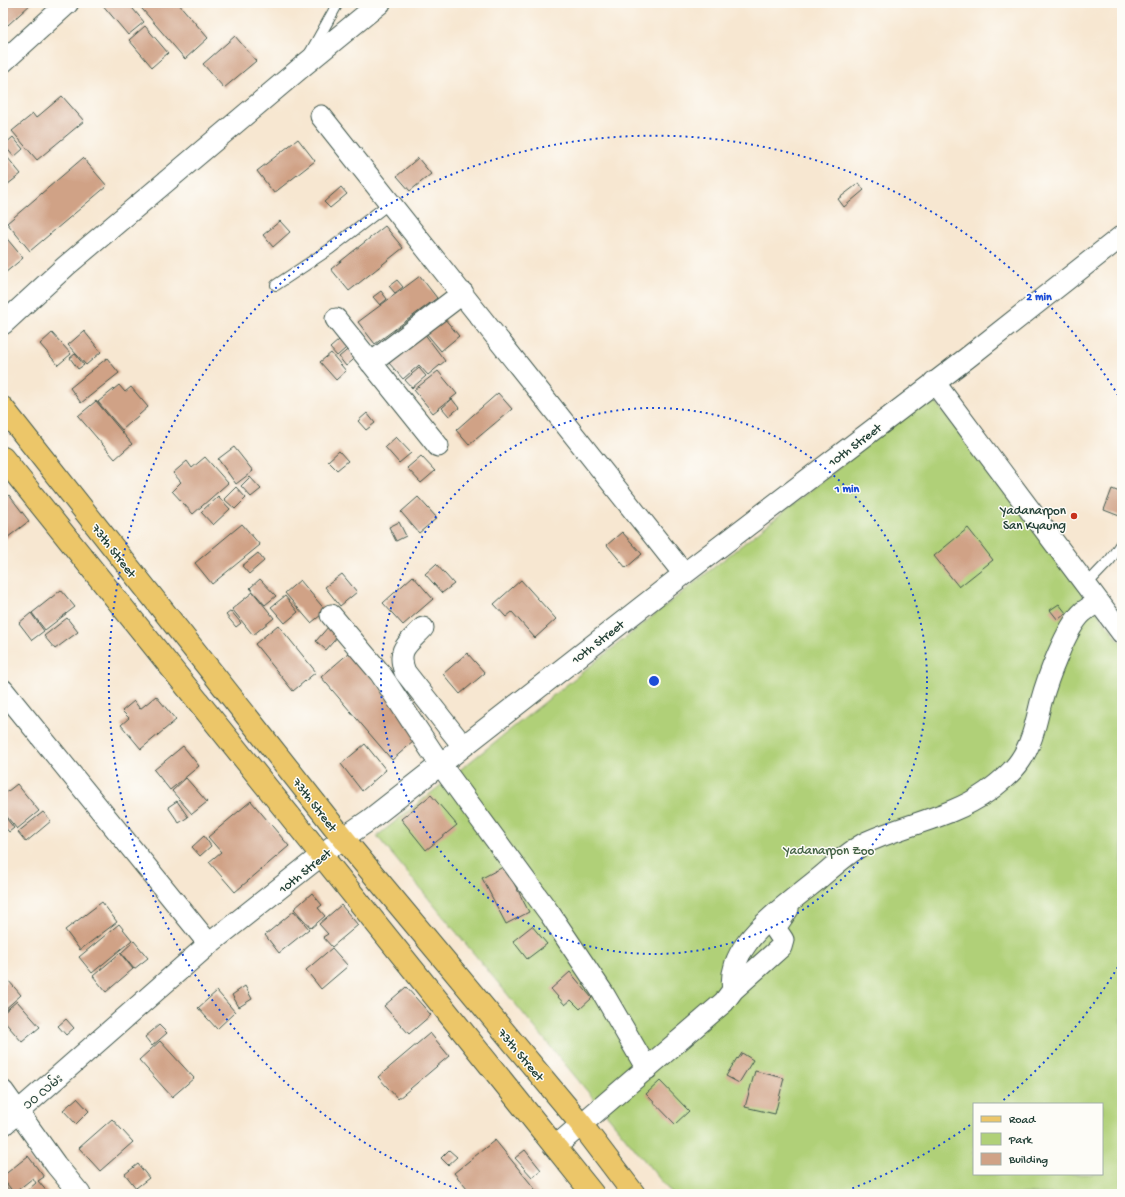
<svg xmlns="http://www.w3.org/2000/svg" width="1125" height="1197" viewBox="0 0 1125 1197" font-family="'Gochi Hand','Noto Sans Myanmar',sans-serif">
<rect width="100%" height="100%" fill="#fdfcf7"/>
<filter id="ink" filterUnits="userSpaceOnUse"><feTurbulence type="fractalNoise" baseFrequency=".025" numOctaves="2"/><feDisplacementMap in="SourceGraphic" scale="8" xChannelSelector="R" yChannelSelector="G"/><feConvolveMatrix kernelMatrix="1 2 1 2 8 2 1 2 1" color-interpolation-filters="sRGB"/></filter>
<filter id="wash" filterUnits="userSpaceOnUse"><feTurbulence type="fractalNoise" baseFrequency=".012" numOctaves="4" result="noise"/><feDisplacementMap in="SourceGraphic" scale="16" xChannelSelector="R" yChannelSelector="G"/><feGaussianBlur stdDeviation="0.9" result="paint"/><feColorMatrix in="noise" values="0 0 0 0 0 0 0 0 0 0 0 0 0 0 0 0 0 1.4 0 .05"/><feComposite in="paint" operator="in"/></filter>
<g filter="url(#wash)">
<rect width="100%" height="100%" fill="#f7e7d1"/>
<!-- green -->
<path fill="#b0d078" stroke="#688656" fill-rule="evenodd" d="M930 395 1122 644V1194H672L377 836ZM974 1104H1102V1174H974Z"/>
<g id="blocks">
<!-- building -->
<path fill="#d0a286" d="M3 3H32L8 25 3 20Z
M101 3H128L144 22 128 35Z
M137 3H178L208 38 185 59Z
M145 26 168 53 152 67 129 40Z
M235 36 256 61 224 88 203 64Z
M62 96 84 121 37 160 12 131 33 114 36 118Z
M13 137 23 149 14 157 4 145Z
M298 139 315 161 274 193 257 171Z
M3 152 21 174 3 188Z
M83 158 107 186 30 251 7 223Z
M418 158 431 174 410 191 397 176Z
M859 183 864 190 844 207 838 199Z
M341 187 347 194 330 208 324 202Z
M280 221 290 232 273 247 263 235Z
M385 226 403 248 349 291 331 269Z
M3 234 23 258 5 273 3 270Z
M420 276 437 298 375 344 358 322Z
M397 280 403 287 395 293 389 286Z
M381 291 387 299 380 305 373 297Z
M444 318 459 336 441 351 426 333Z
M84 331 101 352 86 365 68 345Z
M52 333 71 354 58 365 40 344Z
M347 333 354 341 337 356 330 348Z
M424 333 445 361 428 375 419 365 403 379 389 363Z
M352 346 359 355 346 366 339 357Z
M331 353 346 371 336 380 320 362Z
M75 354 84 365 78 369 70 358Z
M107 358 119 373 81 403 70 388Z
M419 368 426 376 412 388 405 380Z
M438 371 457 394 433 413 414 390Z
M119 385 125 392 131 387 148 407 122 430 98 402Z
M498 393 512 409 469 445 456 430Z
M452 399 459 408 449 416 442 408Z
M96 401 132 444 115 459 78 416Z
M367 413 375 423 366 430 358 421Z
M396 437 411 453 399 463 385 447Z
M234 447 253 471 236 484 218 459Z
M339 451 348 461 337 470 328 461Z
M421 456 435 471 421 483 407 468Z
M205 457 228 483 193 514 172 491 181 482 173 473 187 461 192 468Z
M250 477 261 489 251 497 241 486Z
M236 487 246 498 235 509 224 499Z
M1112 489 1122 493V517L1104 510Z
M9 495 29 521 3 541V500Z
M218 496 230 509 213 525 201 512Z
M418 497 437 518 419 533 401 512Z
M399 522 406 536 396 541 389 527Z
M242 524 260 545 212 584 195 563Z
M968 528 993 560 959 587 934 556Z
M622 532 642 554 626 568 607 545Z
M258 553 264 561 249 574 242 566Z
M436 564 454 584 442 593 425 574Z
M342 574 357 592 340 606 325 587Z
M413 576 433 599 403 625 383 603Z
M260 579 276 596 265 605 250 588Z
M300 580 326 611 311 623 285 593Z
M521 580 556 619 535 638 512 612 506 617 494 604Z
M61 590 75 607 45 630 32 613Z
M253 592 274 618 253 635 232 609Z
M285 596 298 612 285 623 271 607Z
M1059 604 1066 613 1058 620 1050 610Z
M231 611 241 623 236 627 226 615Z
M31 613 44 631 32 640 19 623Z
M67 618 78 632 55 649 44 636Z
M278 625 316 672 293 691 255 644Z
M329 626 339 635 326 650 316 641Z
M350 652 421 735 392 760 321 677Z
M467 653 485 673 460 694 443 674Z
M156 696 176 720 141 749 121 725 129 718 122 711 134 701 140 709Z
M365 744 386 770 362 791 341 764Z
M183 746 199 766 170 790 154 770Z
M186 778 207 802 192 814 172 791Z
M17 784 39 811 17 829 3 812V795Z
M431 795 457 825 426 850 401 819Z
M177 801 188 817 179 823 168 807Z
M251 801 289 846 235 892 209 862 221 852 208 837Z
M43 812 51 821 26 842 18 832Z
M3 814 14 828 9 832 3 825Z
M204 836 211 846 200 856 192 847Z
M505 866 529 912 506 924 482 878Z
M312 893 322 905 318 908 325 916 311 928 294 909Z
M102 902 117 922 80 950 65 930Z
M341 905 358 925 332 947 323 937 328 934 319 924Z
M294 911 309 929 279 953 265 935Z
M119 924 132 940 92 973 79 957Z
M532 926 547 944 527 959 513 941Z
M134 941 148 958 134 969 121 953Z
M332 948 348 966 321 989 306 970Z
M120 953 133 969 106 992 93 976Z
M570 972 592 998 580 1009 571 1000 565 1005 551 989Z
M8 980 21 995 3 1011V984Z
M245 986 252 999 239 1007 232 995Z
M406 987 431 1015 409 1034 384 1006Z
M217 991 235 1012 217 1029 198 1008Z
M17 1001 40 1027 22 1042 3 1020V1013Z
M66 1019 74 1028 66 1035 58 1026Z
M159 1025 167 1033 152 1046 145 1037Z
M430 1033 449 1056 398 1099 378 1077Z
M160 1041 194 1078 172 1097 139 1060Z
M742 1053 753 1060 739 1083 726 1076 737 1058 738 1059Z
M755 1071 784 1078 775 1114 745 1107Z
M660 1081 689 1111 675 1124 646 1094Z
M77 1098 89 1111 76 1124 63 1110Z
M112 1119 133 1142 100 1171 79 1148Z
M495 1140 539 1194H471L454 1173Z
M449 1150 457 1157 448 1165 441 1158Z
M525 1150 541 1170 532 1177 515 1158Z
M28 1156 44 1177 38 1181 49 1194H23L36 1183 33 1178 14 1193 3 1179V1176Z
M138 1164 149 1178 136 1188 125 1174Z
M3 1183 11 1192 9 1194H3Z"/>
</g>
</g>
<g filter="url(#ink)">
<use href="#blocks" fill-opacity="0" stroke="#3f564c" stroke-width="1"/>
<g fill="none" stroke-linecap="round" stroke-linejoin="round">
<!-- service casing -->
<g stroke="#3f564c" stroke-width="12">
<path id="service" d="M310 53 338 3
M276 285 330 249 391 202
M1086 585 1110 560 1122 542"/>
</g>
<!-- minor casing -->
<g stroke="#3f564c" stroke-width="23">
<path id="minor" d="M3 62 68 3
M321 116 684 574
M336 319 438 446
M3 324 66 266 303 66 380 3
M371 363 463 293
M934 382 1122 633
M331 615 380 673 440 764 550 914 603 993 647 1069
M423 628C408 644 396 649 405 672L463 746
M3 690 209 944
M733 990 781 947 783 940 775 928 788 909
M3 1091 56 1165 80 1194
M3 1125 209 944 343 838 368 821 684 574 967 358 1122 236
M555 1147 724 1002 733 990C730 973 737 956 747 943 763 921 795 898 817 880 833 867 848 852 867 842 906 824 952 817 987 792 998 784 1012 773 1020 761 1032 744 1036 722 1041 702 1047 680 1066 627 1083 612 1088 608 1093 605 1098 602"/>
</g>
<!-- primary casing -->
<g stroke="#3f564c" stroke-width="24">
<path id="primary" d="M3 408 343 838 581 1124 634 1194
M3 458 593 1194"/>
</g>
<!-- service -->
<use href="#service" stroke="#fff" stroke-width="10"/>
<!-- minor -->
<use href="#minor" stroke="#fff" stroke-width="21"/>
<!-- primary -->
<use href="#primary" stroke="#ecc669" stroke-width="22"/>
</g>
</g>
<!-- distance rings -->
<g fill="none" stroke="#1d4ed8" stroke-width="2" stroke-dasharray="2 4">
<circle cx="654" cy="681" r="273"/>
<path d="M1121 962A545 545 0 0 1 1001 1102M970 1125A545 545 0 0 1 840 1193M468 1193A545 545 0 1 1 1121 400"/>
</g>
<!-- markers -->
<circle fill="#c8321e" stroke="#fdfcf7" stroke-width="1.5" cx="1074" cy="516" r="4"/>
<g text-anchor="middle" stroke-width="3" stroke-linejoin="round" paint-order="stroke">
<!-- street labels -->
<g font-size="13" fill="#1f3d34" stroke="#fdfcf7">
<text transform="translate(854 444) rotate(-37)" y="5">10th Street</text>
<text transform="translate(115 550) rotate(52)" y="5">73th Street</text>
<text transform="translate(597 641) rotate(-38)" y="5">10th Street</text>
<text transform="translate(316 804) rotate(52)" y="5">73th Street</text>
<text transform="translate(304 870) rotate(-39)" y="5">10th Street</text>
<text transform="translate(522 1054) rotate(50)" y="5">73th Street</text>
<text transform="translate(42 1091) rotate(-40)" y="5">၁၀ လမ်း</text>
</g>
<!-- poi labels -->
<g font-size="13" fill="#1f3d34" stroke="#fdfcf7" text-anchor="end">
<text x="1066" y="514">Yadanarpon<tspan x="1066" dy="15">San Kyaung</tspan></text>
</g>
<!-- park labels -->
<g font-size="13" fill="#436245" stroke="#fdfcf7">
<text x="829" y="854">Yadanarpon Zoo</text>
</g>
</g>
<circle cx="654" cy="681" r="6" fill="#1d4ed8" stroke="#fdfcf7" stroke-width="2"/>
<g font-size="12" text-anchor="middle" font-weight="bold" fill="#1d4ed8" stroke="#fdfcf7" stroke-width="3" stroke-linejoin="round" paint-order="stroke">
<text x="1039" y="300">2 min</text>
<text x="847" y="492">1 min</text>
</g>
<!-- margin -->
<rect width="1125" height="1197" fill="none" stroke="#fdfcf7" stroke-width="16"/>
<!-- legend -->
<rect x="973" y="1103" width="130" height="72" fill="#fdfcf7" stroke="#a4b0a9"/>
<rect x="981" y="1116" width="20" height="6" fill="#ecc669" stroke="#a4b0a9"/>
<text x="1009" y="1123" font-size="12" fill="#1f3d34">Road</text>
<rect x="981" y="1133" width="20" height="12" fill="#b0d078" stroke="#a4b0a9"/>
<text x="1009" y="1143" font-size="12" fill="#1f3d34">Park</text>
<rect x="981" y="1153" width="20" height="12" fill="#d0a286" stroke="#a4b0a9"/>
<text x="1009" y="1163" font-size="12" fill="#1f3d34">Building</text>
</svg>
